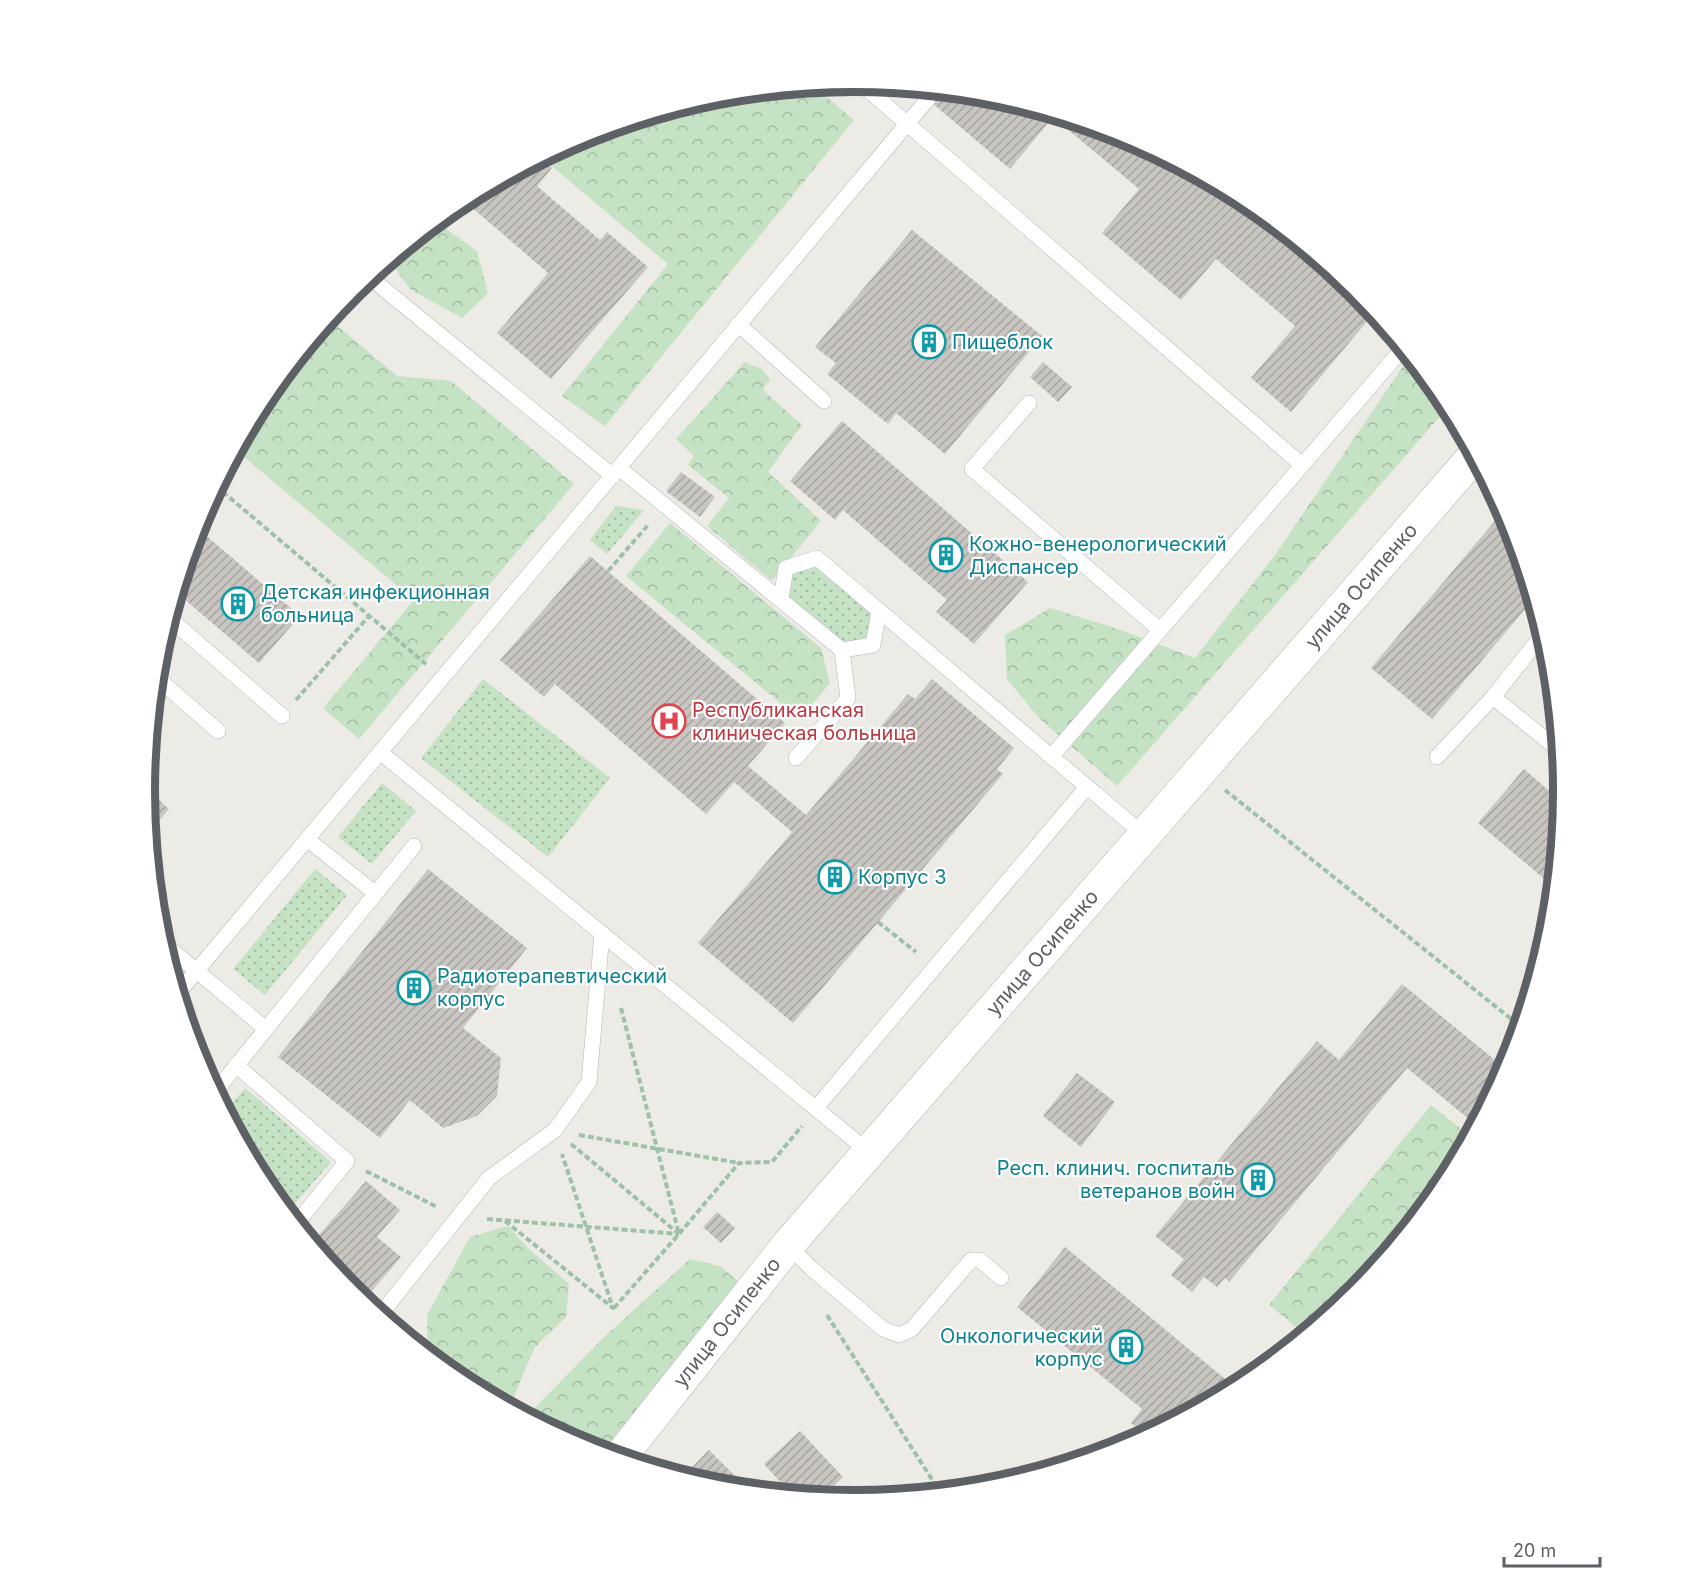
<svg xmlns="http://www.w3.org/2000/svg" width="1708" height="1581" viewBox="0 0 1708 1581" font-family="Inter,sans-serif">
<defs>
<pattern id="grass-dots" width="8" height="8" patternUnits="userSpaceOnUse" patternTransform="scale(1.5)"><rect width="8" height="8" fill="#c5e2c4"/><path d="M2 2h.1M6 6h.1" fill="none" stroke="#a3bba3" stroke-width="1.8" stroke-linecap="round"/></pattern>
<pattern id="forest-crowns" width="20" height="18" patternUnits="userSpaceOnUse" patternTransform="scale(1.5)"><rect width="20" height="18" fill="#c5e2c4"/><path d="M2 6a3 3 0 1 1 6 0M12 15a3 3 0 1 1 6 0" fill="none" stroke="#a3bba3"/></pattern>
<pattern id="building-hatch" width="6" height="6" patternUnits="userSpaceOnUse" patternTransform="scale(1.5)"><rect width="6" height="6" fill="#c9c6c2"/><path d="M-1 1l2-2M0 6l6-6M5 7l2-2" fill="none" stroke="#a6a4a1"/></pattern>
</defs>
<rect width="100%" height="100%" fill="#edebe5"/>
<!-- grass -->
<path fill="url(#grass-dots)" d="M616 506 644 510 607 554 590 540Z
M817 558 879 611 873 645 842 650 781 599 786 568Z
M483 679 610 778 548 857 421 758Z
M382 783 416 811 372 864 338 837Z
M315 869 347 895 265 995 233 969Z
M245 1088 331 1162 287 1213 264 1184 225 1111Z"/>
<!-- forest -->
<path fill="url(#forest-crowns)" d="M812 85 854 120 605 426 562 396 668 264 541 157 583 135 716 95Z
M435 221 477 251 488 293 462 318 411 290 388 259Z
M328 318 397 376 451 381 574 484 359 739 323 708 414 600 236 450 264 396Z
M1410 356 1444 397 1449 406 1117 786 1040 719 1007 679 1005 635 1050 608 1118 629 1195 658 1275 555Z
M745 362 762 369 770 379 763 390 802 425 768 472 821 521 772 581 707 526 729 498 688 465 694 456 676 439Z
M670 523 821 648 830 683 800 719 626 576Z
M1431 1105 1470 1136 1444 1185 1355 1292 1305 1334 1269 1305Z
M508 1226 527 1247 569 1284 566 1317 535 1347 511 1403C481 1400 451 1373 428 1354L427 1315 470 1237Z
M690 1259 720 1266 738 1281 718 1310 602 1452 582 1446 527 1416 602 1339Z"/>
<!-- building -->
<path fill="url(#building-hatch)" d="M913 87 993 95 1126 135 1224 188 1334 280 1339 275 1356 289 1375 312 1291 412 1251 378 1295 326 1216 259 1181 300 1102 233 1139 189 1053 117 1010 169Z
M540 158 552 168 537 186 600 240 607 232 648 267 551 379 497 333 548 273 462 199Z
M912 230 1042 336 945 454 896 413 888 424 827 374 836 363 815 347Z
M1043 362 1072 387 1058 402 1030 377Z
M842 421 1028 582 974 644 936 612 947 600 843 510 835 520 790 481Z
M681 472 715 497 700 517 666 491Z
M1504 510 1510 519 1534 599 1432 719 1371 668Z
M196 527 300 616 259 663 176 592Z
M590 556 785 723 748 766 806 815 908 694 915 699 932 679 1014 748 997 769 1003 774 793 1023 698 943 792 832 734 782 706 814 555 684 544 697 500 660Z
M1524 769 1562 802 1554 887 1478 823Z
M145 787 169 809 149 832 145 790Z
M428 869 527 948 463 1028 501 1058 497 1096 477 1116 443 1128 410 1100 380 1138 278 1057Z
M1402 984 1506 1069 1476 1125 1407 1068 1229 1282 1225 1278 1217 1287 1204 1277 1192 1292 1171 1275 1184 1259 1155 1236 1317 1041 1339 1060Z
M1077 1073 1115 1102 1081 1147 1043 1116Z
M366 1181 400 1210 377 1237 401 1257 363 1301 352 1292 312 1243Z
M717 1212 735 1228 721 1243 703 1227Z
M1065 1247 1235 1387 1146 1435 1131 1423 1142 1409 1017 1307Z
M800 1431 843 1477 822 1497 791 1494 764 1464Z
M709 1450 743 1484 738 1489 715 1486 683 1476Z"/>
<g fill="none" stroke-linecap="round" stroke-linejoin="round">
<!-- service casing -->
<g stroke="#b2b5b8" stroke-width="16">
<path id="service" d="M859 82 1302 465
M368 276 613 476
M738 324 824 401
M1029 403 972 469 1160 630
M619 468 842 650 873 645 879 611
M781 599 786 568 817 558 1144 835
M169 618 282 716
M156 677 218 731
M1493 697 1559 750
M380 752 869 1152
M1051 757 1404 347
M1437 757 1493 697 1544 633
M796 758 848 698 842 650
M307 839 375 893
M162 942 266 1029
M178 993 928 99
M236 1065 347 1161 296 1224
M215 1092 414 846
M816 1108 1087 787
M788 1245 812 1269 883 1329 899 1335 912 1329 971 1260H980L1001 1278
M380 1315 489 1178 555 1130 589 1082 602 933"/>
</g>
<!-- tertiary casing -->
<g stroke="#b2b5b8" stroke-width="34">
<g id="tertiary">
<path id="s1" d="M620 1457 788 1245 1475 455"/>
</g>
</g>
<!-- path -->
<path stroke="#9ec2a7" stroke-width="4" stroke-dasharray="6 3" stroke-linecap="butt" d="M216 486 426 664
M608 571 649 524
M296 700 369 616
M1225 790 1520 1026
M878 922 916 952
M621 1008 679 1234
M579 1135 739 1163
M571 1144 679 1234
M366 1171 437 1207
M487 1219 679 1234
M505 1221 613 1308 562 1154
M614 1308 679 1234 739 1163 772 1162 802 1126
M827 1315 940 1492"/>
<!-- service -->
<use href="#service" stroke="#fff" stroke-width="15"/>
<!-- tertiary -->
<use href="#tertiary" stroke="#fff" stroke-width="33"/>
</g>
<!-- icons -->
<defs>
<g id="building-ring" transform="scale(1.725)"><circle r="9.5" fill="#fff" stroke="#0f9aa8" stroke-width="1.5"/><path d="M-4-6H4V6H1V3H-1V6H-4ZM-2.5-4.3h1.7v1.8h-1.7ZM.8-4.3h1.7v1.8H.8ZM-2.5-1h1.7V.8h-1.7ZM.8-1h1.7V.8H.8Z" fill="#0f9aa8"/></g>
<g id="hospital-ring" transform="scale(1.725)"><circle r="9.5" fill="#fff" stroke="#e0444e" stroke-width="1.5"/><path d="M-5-5h3v3.5h4V-5h3V5h-3V1.5h-4V5h-3Z" fill="#e0444e"/></g>
</defs>
<g fill-rule="evenodd">
<use href="#building-ring" x="929" y="342"/>
<use href="#building-ring" x="946" y="555"/>
<use href="#building-ring" x="238" y="604"/>
<use href="#hospital-ring" x="669" y="721"/>
<use href="#building-ring" x="835" y="877"/>
<use href="#building-ring" x="414" y="988"/>
<use href="#building-ring" x="1258" y="1180"/>
<use href="#building-ring" x="1126" y="1347"/>
</g>
<g text-anchor="middle" stroke-width="4.5" stroke-linejoin="round" paint-order="stroke">
<!-- culture labels -->
<g font-size="20" fill="#0d838f" stroke="#fff" text-anchor="start">
<text x="952" y="349">Пищеблок</text>
<text x="969" y="551">Кожно-венерологический<tspan x="969" dy="23">Диспансер</tspan></text>
<text x="261" y="599">Детская инфекционная<tspan x="261" dy="23">больница</tspan></text>
<text x="858" y="884">Корпус 3</text>
<text x="437" y="983">Радиотерапевтический<tspan x="437" dy="23">корпус</tspan></text>
<text x="1235" y="1175" text-anchor="end">Респ. клинич. госпиталь<tspan x="1235" dy="23">ветеранов войн</tspan></text>
<text x="1103" y="1343" text-anchor="end">Онкологический<tspan x="1103" dy="23">корпус</tspan></text>
</g>
<!-- street labels -->
<g font-size="20" fill="#5d6064" stroke="#fff">
<text dy="7" stroke="none"><textPath href="#s1" startOffset="1144">улица Осипенко</textPath></text>
<text dy="7" stroke="none"><textPath href="#s1" startOffset="658">улица Осипенко</textPath></text>
<text dy="7" stroke="none"><textPath href="#s1" startOffset="172">улица Осипенко</textPath></text>
</g>
<!-- health labels -->
<g font-size="20" fill="#be3a42" stroke="#fff" text-anchor="start">
<text x="692" y="717">Республиканская<tspan x="692" dy="23">клиническая больница</tspan></text>
</g>
</g>
<!-- crop -->
<path d="M0 0H1708V1581H0ZM155 791a699 699 0 1 1 1398 0a699 699 0 1 1-1398 0Z" fill="#fff" fill-rule="evenodd"/>
<path fill="none" stroke="#5d6064" stroke-width="8" d="M155 791a699 699 0 1 1 1398 0a699 699 0 1 1-1398 0Z"/>
<!-- scale -->
<path d="M1504 1557v9h96v-9" fill="none" stroke="#5d6064" stroke-width="3"/>
<text x="1513" y="1557" font-size="18" fill="#5d6064" stroke="#ffffff" stroke-width="4.5" paint-order="stroke">20 m</text>
</svg>
